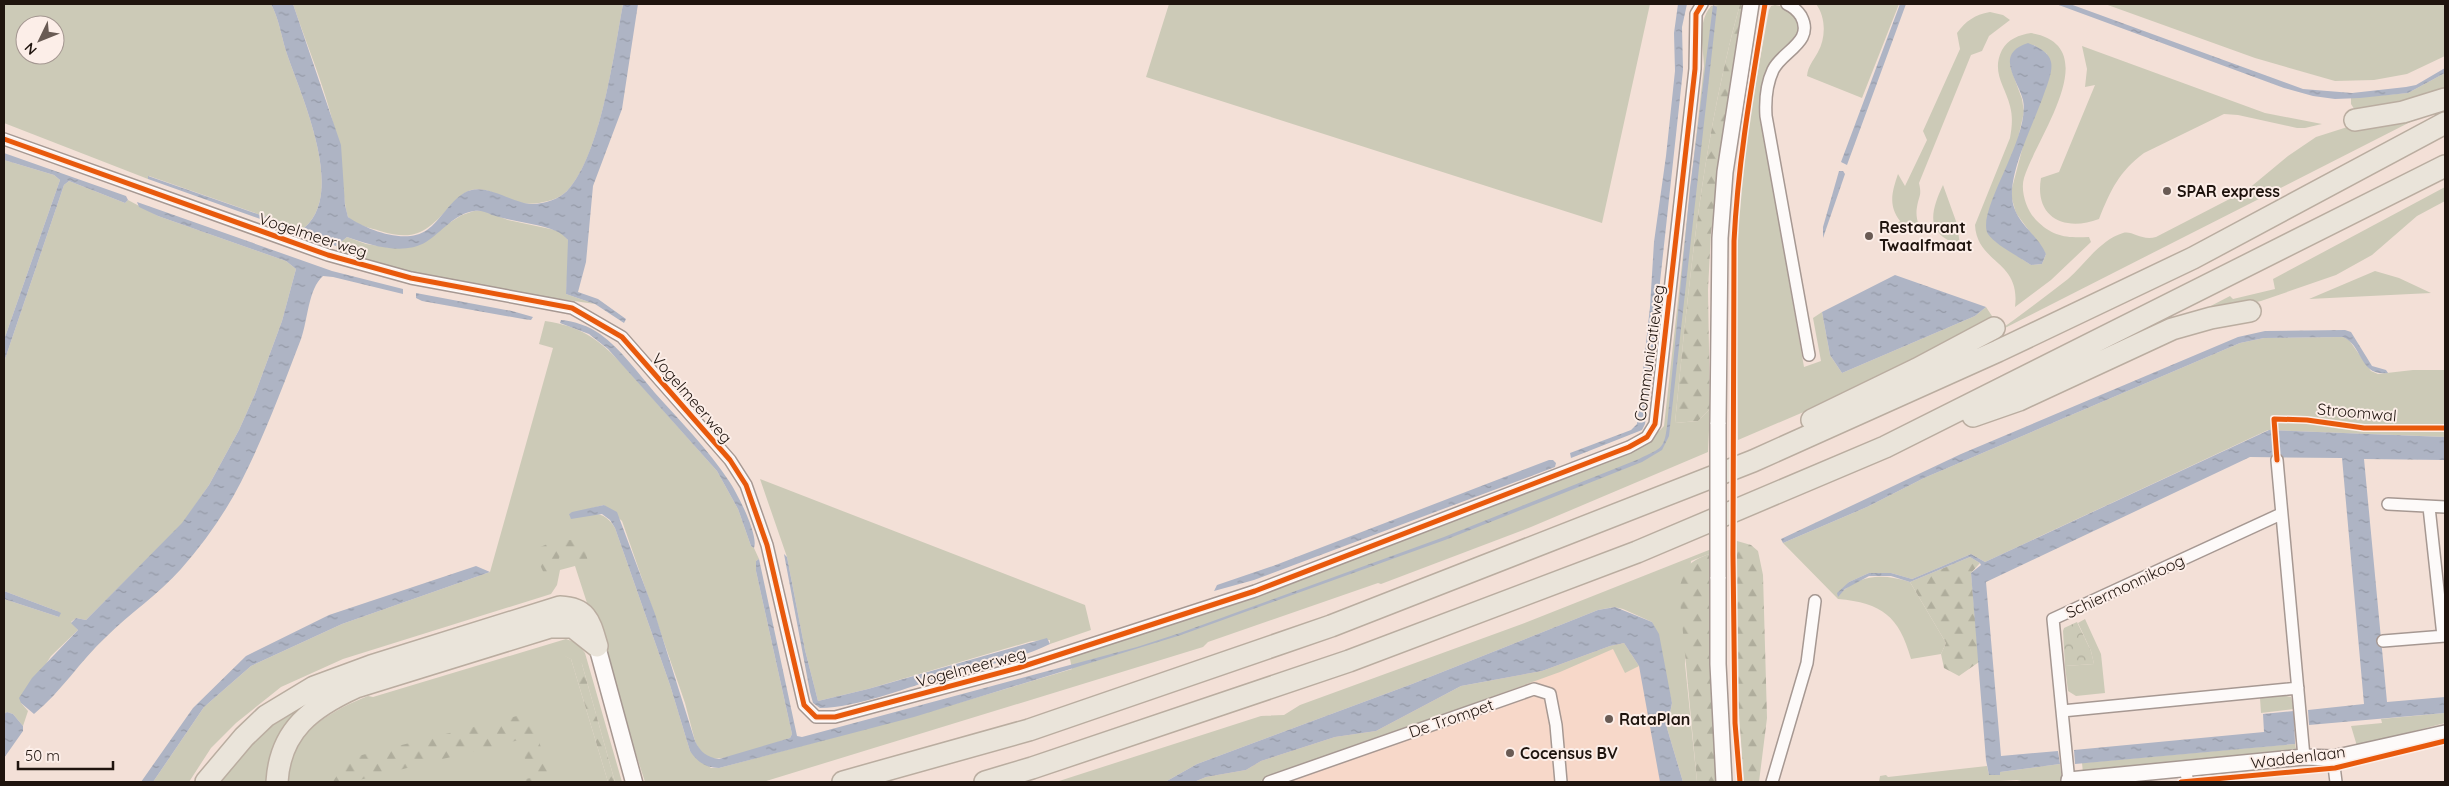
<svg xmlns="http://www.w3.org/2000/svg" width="2449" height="786" viewBox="0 0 2449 786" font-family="Quicksand,sans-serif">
<defs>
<pattern id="forest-firs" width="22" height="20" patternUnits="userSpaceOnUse" patternTransform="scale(1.25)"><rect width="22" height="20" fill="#cccab7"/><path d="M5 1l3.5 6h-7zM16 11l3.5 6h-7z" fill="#afad9c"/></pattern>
<pattern id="park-crowns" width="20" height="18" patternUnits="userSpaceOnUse" patternTransform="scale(1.25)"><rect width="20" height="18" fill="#cccab7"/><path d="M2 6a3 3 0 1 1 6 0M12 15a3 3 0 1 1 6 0" fill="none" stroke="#afad9c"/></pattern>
<pattern id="water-ripples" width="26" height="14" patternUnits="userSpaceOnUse" patternTransform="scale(1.25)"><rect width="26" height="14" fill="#aeb4c4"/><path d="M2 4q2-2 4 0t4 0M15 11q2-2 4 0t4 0" fill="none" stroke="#959aa7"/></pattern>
</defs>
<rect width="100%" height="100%" fill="#f3e0d7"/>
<!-- built -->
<path fill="#f7d8c9" d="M1639 633 1672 782H1176Z"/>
<!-- grass -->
<path fill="#cccab7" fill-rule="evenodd" d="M4 4H271C279 19 281 35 286 51 300 94 347 192 304 228H298L149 176 148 179 4 123ZM25 25H55V55H25Z
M293 4H623C614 53 601 154 568 190 562 196 556 199 548 201 537 204 525 205 515 201 501 197 486 186 471 190 464 192 459 197 454 203 428 229 419 243 380 231 371 228 355 225 349 218 344 212 341 162 339 151 331 101 309 52 293 4Z
M1169 4H1650L1602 223 1146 77Z
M1727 4H1740C1702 140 1689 282 1675 423L1698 421 1710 409 1708 452 1531 527 1381 584 1378 583 1208 642 1203 647 763 782H645L575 566 560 570 557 585 551 594 343 659 281 687 236 723 211 748 189 782H153L204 707 251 666 342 624 490 572 553 348 539 344 545 321C580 326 599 339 622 364L717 471 738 509 751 546 754 548 759 559 756 561V571L792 734 790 738C775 743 724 762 711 758 703 756 698 748 695 741L685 703 629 541 622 521 604 505 569 514C590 515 603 508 615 528L670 685 690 751 711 768H719L928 712 1072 669 1069 654 1256 596 1519 496 1594 466 1650 440 1664 426 1704 66C1703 45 1697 23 1711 6Z
M1816 4H1899L1862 98 1807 76C1808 66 1813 61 1818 52 1826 38 1826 17 1816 4Z
M2105 4H2445V56L2407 74 2374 80 2335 81 2255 58Z
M1775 5C1783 6 1794 10 1797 19 1806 45 1773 56 1765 77 1759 90 1761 106 1761 120L1804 367 1821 361 1813 318 1822 312 1830 355 1842 373 1975 316 1986 307 1994 319 1890 375 1738 440C1738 363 1733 286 1739 209 1744 142 1757 76 1769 10L1771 6Z
M1990 12 2003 15 2010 20 1989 36 1982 51 1971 55 1919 183C1922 196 1919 195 1917 207 1915 217 1919 226 1922 235L1907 230 1898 223 1900 221C1888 205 1892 192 1898 174L1905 186 1927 140 1923 131 1960 49 1957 33C1966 21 1974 15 1990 12Z
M2031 33C2107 46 2036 138 2024 178 2020 191 2027 211 2036 220 2053 237 2066 238 2089 237L2091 242 2051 280 2015 307C2021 260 1977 264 1975 225L2010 138C2012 127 2013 117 2010 106 2005 86 1991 72 2002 50 2008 39 2019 35 2031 33ZM2034 45 2047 54 2012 188V199L2016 213 2046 254 2042 264 2031 265 1995 241 1988 214 2017 143 2024 112 2022 99 2011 69 2010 59Z
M2082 46 2265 113 2322 124 2305 128H2297L2238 115 2224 114 2144 153C2119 172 2111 189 2099 219 2065 232 2034 218 2041 178L2059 172 2095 85 2085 87 2087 69Z
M2445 73V93L2358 115 2351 104V98L2408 93Z
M2426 114 1997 332C2021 315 2045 297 2068 279 2085 264 2100 240 2123 233 2132 230 2141 241 2156 237L2247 190 2288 156 2316 137 2363 122Z
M4 160 54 175 60 180 4 340Z
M69 181 125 203 128 200 158 216 286 261 296 269 282 321 255 394 239 430 209 485 183 523 86 620 76 618 71 622 78 630 51 656 21 703 28 711 23 726 13 714 7 712 4 714V599L59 617 57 611 4 591V362L64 185Z
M1943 185 1957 224 1960 245C1925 234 1930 213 1943 185Z
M2445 187V201L2417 216 2372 255 2336 275 2261 301 2200 314 2203 310 2230 296 2233 299 2275 289 2273 279Z
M474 211H484L508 220 555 230 563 234 568 240 569 248 566 294 595 304 505 291 403 271 337 254 336 246 347 237 366 244 392 248 410 247 462 215Z
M2375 271 2399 278 2431 293 2309 299Z
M2343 337 2349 340 2371 371 2378 374 2413 370H2445V437L2268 430 1985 562 1971 554 1912 579 1891 573H1869L1849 582 1840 594C1860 573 1885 574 1910 582L1946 643 1941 654 1911 659C1899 616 1882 603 1838 599L1783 543 1867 507 1924 478 2240 343 2264 338Z
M760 479 1085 605 1091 630 1050 644V640L1032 641 868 689 818 701 805 650 787 557Z
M1709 550V554L1691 561 1685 664 1697 782H1683L1667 728 1672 703 1652 622 1623 609 1614 607 1598 610 1412 684 1197 764 1165 782H1056L1261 716 1284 715 1300 705 1522 624Z
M2085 619 2101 654 2105 693 2076 696 2068 691 2065 666 2094 664 2091 651 2078 623Z
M566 639 577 643 585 653 622 782H615L582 664 563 655 571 659 608 782H288C287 735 330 711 368 696L373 697Z
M1624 643 1639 666 1625 673 1613 649 1560 672 1258 782H1194L1206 777 1246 770 1261 761 1335 737 1376 731 1461 686 1542 671 1610 646Z
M2281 695 2291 697 2294 709 2261 713 2260 698Z
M315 697 268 782H213L259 730Z
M2445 713V723L2357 746 2351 726 2382 723 2381 719Z
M2295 744 2296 749H2299L2297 751 2083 773 2082 763Z
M2060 764 2062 782H2026L2017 780 1981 782H1879L1880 776 1886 775 1888 777 1987 766 1989 775H2000V772Z"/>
<!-- forest -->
<path fill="url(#forest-firs)" d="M1740 4 1746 8 1711 232 1708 290 1710 409 1698 421 1675 423C1689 282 1702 140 1740 4Z
M557 540H573L585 550 594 584 574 559 561 553 549 584 533 550Z
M1737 541 1751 545 1758 551 1763 575 1767 718 1759 782H1744L1737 687Z
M1709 554 1713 719 1718 782H1697L1679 590C1685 568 1687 562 1709 554Z
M1970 557 1980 563 1971 573 1979 662 1959 676 1944 668 1941 654 1946 643 1910 582Z
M562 649 573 651 582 664 615 782H608L571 659 563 655Z
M529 713 553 782H505L531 778 519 740 351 782H332L350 758Z"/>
<!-- park -->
<path fill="url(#park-crowns)" d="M2077 622 2091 651 2094 664 2065 666 2063 631 2064 628Z"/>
<!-- water -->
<path fill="url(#water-ripples)" d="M271 4H293L341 145 345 205 348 217C367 230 406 245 427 230 441 220 449 202 464 193 484 180 512 204 533 204 544 204 559 199 567 191 601 155 614 52 623 4H638L622 109 593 186 586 262 578 292 598 299 626 319 624 323 595 304 566 294 568 240C564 236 561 233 556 231 536 223 513 222 492 215 486 212 480 210 474 211 454 214 442 232 426 242 403 256 370 245 347 237L336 246 148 179V176L298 228H304C347 192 300 94 286 51 281 35 279 19 271 4Z
M1678 4H1687L1682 27 1683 70 1660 282 1657 325 1645 424 1642 430 1571 458 1570 453 1631 430 1637 424 1650 307 1654 242 1666 156 1675 71 1674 33Z
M1900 4H1906L1847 165 1841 162Z
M2056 4H2070L2303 89 2352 93 2406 87 2416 85 2445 68V73L2408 93 2360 98 2335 99 2313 96 2284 88Z
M1713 5 1717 7 1669 436 1662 450 1642 462 1445 540 1181 635 914 717 719 768C706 768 697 762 690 751L670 685 615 528 610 520 602 514 571 519 569 514 572 512 604 505 617 512 655 614 695 741C701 753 707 757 719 759L790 738 792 734 756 571V561L759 559 797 736 802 737 1137 647 1180 633 1444 537 1639 459C1660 448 1664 451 1667 426L1690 188Z
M2028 43C2036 46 2049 52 2051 62 2053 70 2048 83 2045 91 2035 121 2011 166 2012 196 2013 222 2037 233 2046 254L2042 264 2031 265C2021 258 1994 244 1988 234 1975 212 2031 138 2023 100 2017 78 1994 54 2028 43Z
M4 153 126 196 128 200 125 203 69 181 64 185 4 362V340L60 180 54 175 4 160Z
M1839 171H1843L1845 174 1823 238V227Z
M137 202 332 271 403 289V294L333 277 323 276C308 289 308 320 301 339 283 386 264 437 241 482 225 513 205 542 181 569 159 594 130 613 106 637 80 661 62 691 34 714L21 703 19 698 32 678 78 630 71 623 76 618 86 620 182 523 209 485 239 430 255 394 282 321 296 269 286 261 158 216 139 207Z
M1895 275 1986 307 1975 316 1842 373 1830 355 1822 312Z
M416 293 512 311 533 317 531 320 523 319 422 301 416 298Z
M561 320C574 321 589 326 600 334 621 349 638 373 655 393 680 421 708 449 729 481 737 493 759 535 754 548L751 546 738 509 717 471 608 349 589 334 560 323Z
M2345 330 2351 332 2372 366 2386 370 2388 373C2359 377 2363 345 2343 337L2264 338 2240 343 1924 478 1867 507 1783 543 1781 539 1961 454 2238 337 2265 331Z
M2269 430 2445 437V460L2364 459 2387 702 2445 697V713L2309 725 2308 710 2364 704 2342 458 2250 457 1986 582 2001 756 2058 751 2060 764 2000 772V775H1989L1986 760 1971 573 1981 565 1980 563 1970 557 1910 582 1891 576H1869L1845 589 1838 597 1837 593 1849 582 1869 573H1891L1912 579 1971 554 1985 562Z
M1549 460H1553L1556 463 1555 467 1254 580 1214 591 1217 585 1273 566Z
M784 554 787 557 805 650 818 701 868 689 1047 638 1050 644C1015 661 973 668 936 679 899 690 859 707 820 708L813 703 810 692Z
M476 566 490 572 342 624 251 666 204 707 153 782H141L193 708 246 656 329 615Z
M4 591 57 611 61 613 59 617 4 599Z
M1615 607 1652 622 1659 634 1672 703 1667 728 1683 782H1660L1639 666 1624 643 1610 646 1542 671 1461 686 1376 731 1335 737 1261 761 1246 770 1206 777 1194 782H1165L1197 764 1412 684 1598 610Z
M2294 711 2295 744 2075 764 2074 750 2264 732 2263 714Z
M7 712 13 714 23 726V731L4 758V714Z"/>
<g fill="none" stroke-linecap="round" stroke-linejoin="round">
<!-- minor casing -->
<g stroke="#a69892" stroke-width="14">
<path id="minor" d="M1787 4C1794 7 1797 10 1801 16 1815 42 1782 51 1773 70 1766 85 1765 100 1766 116L1809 355
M4 139 328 255 411 278 572 308 622 337 730 460 746 485 767 545 804 705 816 717H835L1018 668 1255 591 1629 447 1647 437 1655 424 1695 69 1696 14 1702 4
M2277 460 2304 757
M2388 504 2445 507
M2429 507 2443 636
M2383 641 2445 636
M2062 711 2053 619 2281 514
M2333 758 2336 782
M2185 769 2188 782
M1269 782 1534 689 1550 694 1556 725 1561 782
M1772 782 1807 663 1815 601
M2069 782 2062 711 2298 688"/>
</g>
<!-- tertiary casing -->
<g stroke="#a69892" stroke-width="18">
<path id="tertiary" d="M1718 424 1720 238 1725 172 1751 4
M1718 577V664L1724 782
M2069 780 2304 757 2333 758 2445 733"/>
</g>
<!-- secondary casing -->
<g stroke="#a69892" stroke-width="19">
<path id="secondary" d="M597 646 634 782"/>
</g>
<!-- motorway casing -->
<g stroke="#baada0" stroke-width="24">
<path id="motorway" d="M2355 120 2403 112 2445 99
M1973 416 2019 400 2172 329 2211 318 2250 311
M1812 420 1917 369 1994 328
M206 782 244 737 266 716 314 687 371 666 560 607C588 608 590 623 597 646
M277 782C280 730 312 707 356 687L550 627H573L597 646
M843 782 1029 730 1331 626 1753 461 1998 351 2193 258 2445 123
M985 782 1032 768 1349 661 1637 552 1885 447 2445 166"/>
</g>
<!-- minor -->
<use href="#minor" stroke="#fdfaf9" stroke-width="11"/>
<!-- tertiary -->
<use href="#tertiary" stroke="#fdfaf9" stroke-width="15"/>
<!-- secondary -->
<use href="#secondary" stroke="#fdfaf9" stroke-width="16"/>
<!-- motorway -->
<use href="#motorway" stroke="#eae4da" stroke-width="21"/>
<!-- tertiary-bridge casing -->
<g stroke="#a69892" stroke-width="18" stroke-linecap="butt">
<path id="tertiary-bridge" d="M1718 577V424"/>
</g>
<!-- tertiary-bridge -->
<use href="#tertiary-bridge" stroke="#fdfaf9" stroke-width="15"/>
<!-- cycleway casing -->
<g stroke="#fceee8" stroke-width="8">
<path id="cycleway" d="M4 139 328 255 411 278 572 308 622 337 730 460 746 485 767 545 804 705 816 717H835L1018 668 1255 591 1629 447 1647 437 1655 424 1695 69 1696 14 1702 4
M2277 460 2274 419 2307 420 2364 428H2445
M1740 782 1735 723 1733 555 1734 241C1738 161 1752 83 1765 4
M2181 782 2335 768 2445 741"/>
</g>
<!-- cycleway -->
<use href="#cycleway" stroke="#e8590c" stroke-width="5"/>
</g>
<!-- markers -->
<g fill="#695b54" stroke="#fceee8" stroke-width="2">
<circle cx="2167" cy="191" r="5"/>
<circle cx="1869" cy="236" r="5"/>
<circle cx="1609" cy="719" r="5"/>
<circle cx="1510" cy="753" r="5"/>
</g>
<g text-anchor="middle" stroke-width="4" stroke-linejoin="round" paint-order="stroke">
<!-- poi labels -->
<g font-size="16" font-weight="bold" fill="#1f140e" stroke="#fceee8" text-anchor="start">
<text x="2177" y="197">SPAR express</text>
<text x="1879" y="233">Restaurant<tspan x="1879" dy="18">Twaalfmaat</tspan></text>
<text x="1619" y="725">RataPlan</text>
<text x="1520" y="759">Cocensus BV</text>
</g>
<!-- street labels -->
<g font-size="16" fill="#1f140e" stroke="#fceee8">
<text transform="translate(313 235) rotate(18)" y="6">Vogelmeerweg</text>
<text transform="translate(1649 353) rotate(-82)" y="6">Communicatieweg</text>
<text transform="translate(692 398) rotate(49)" y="6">Vogelmeerweg</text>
<text transform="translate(2357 412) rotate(5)" y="6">Stroomwal</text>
<text transform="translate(2125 586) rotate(-25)" y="6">Schiermonnikoog</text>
<text transform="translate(971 667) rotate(-15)" y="6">Vogelmeerweg</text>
<text transform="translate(1451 718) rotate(-19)" y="6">De Trompet</text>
<text transform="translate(2298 757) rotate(-7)" y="6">Waddenlaan</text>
</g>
</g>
<!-- border -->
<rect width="2449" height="786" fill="none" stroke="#1f140e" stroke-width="10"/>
<!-- north arrow -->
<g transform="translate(40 40) rotate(227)"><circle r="24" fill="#fceee8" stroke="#a49791"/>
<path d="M0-4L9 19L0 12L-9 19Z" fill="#695b54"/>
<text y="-8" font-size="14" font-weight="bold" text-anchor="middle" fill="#1f140e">N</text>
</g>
<!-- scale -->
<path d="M18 761v8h95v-8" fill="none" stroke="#1f140e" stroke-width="2.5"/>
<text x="25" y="761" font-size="15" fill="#1f140e" stroke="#fceee8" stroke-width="4" paint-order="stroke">50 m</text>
</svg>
